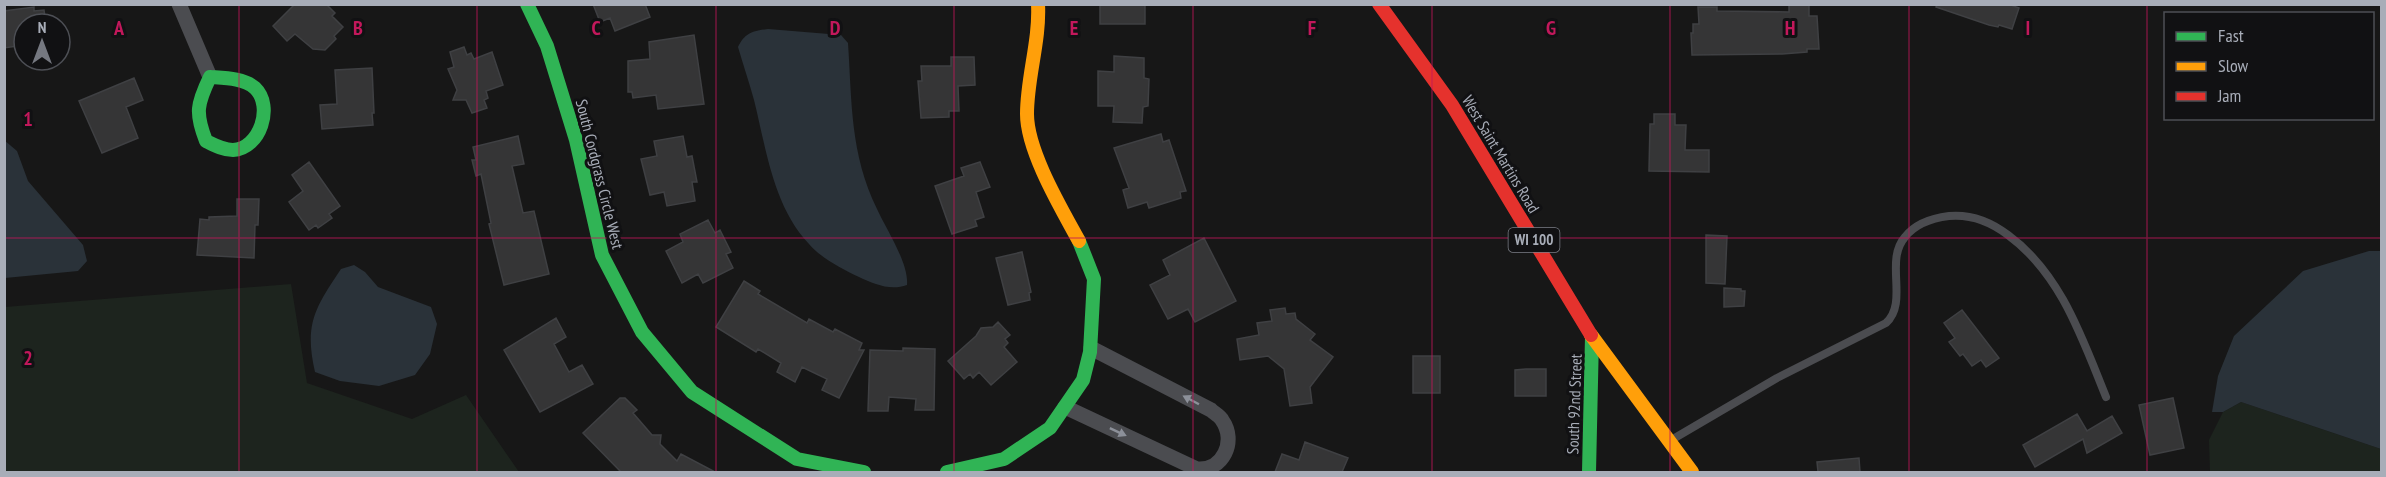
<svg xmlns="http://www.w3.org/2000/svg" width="2386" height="477" viewBox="0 0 2386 477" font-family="'PT Sans Narrow',sans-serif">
<rect width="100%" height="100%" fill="#171717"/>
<!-- green -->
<path fill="#1d241e" d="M291 284 307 383 412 419 466 395 519 472H5V307Z
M2241 402 2381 449V472H2210L2209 440 2223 412Z"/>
<!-- water -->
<path fill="#2a3239" d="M768 29 841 35 848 43C852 103 850 153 877 209 886 229 909 263 907 285 890 291 874 284 859 277 842 269 821 258 809 244 773 206 766 148 754 100 749 82 743 64 738 47 745 33 752 31 768 29Z
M4 140 17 151 28 181 83 245 87 261 78 271 5 278Z
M2369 251H2381V449L2241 402 2223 412H2212L2218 376 2234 336 2303 271Z
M354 265 365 272 378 287 431 307 437 324 430 354 415 375 379 386 340 381 315 372C304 324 315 308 341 269Z"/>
<!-- building -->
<path fill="#353536" stroke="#3f4043" stroke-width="1.5" d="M295 4H326L335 13 332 16 343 27 334 36 336 39 325 50 313 49 295 34 287 41 273 26Z
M593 4H645L650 17 615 31 610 18 600 22Z
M1100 4H1145V24H1100Z
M1789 4H1809V16H1817L1819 49H1807V52L1782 54 1692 55 1691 33H1693V24H1699L1698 7H1717V11L1789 12Z
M1937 4H2008L2019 8 2012 29 1999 25 1998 27 1989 25 1936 7Z
M34 7V11L44 10 46 24H24V45L4 48V11Z
M694 35 704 104 658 109 656 95 633 98 632 92H628V61L650 59 649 42Z
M464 47 467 55 471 53 474 59 492 52 503 85 486 91 488 98 484 100 487 108 472 113 466 100H453L457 90 448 69 454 67 450 52Z
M1114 56 1144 58V78L1149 79 1148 106 1143 107 1142 123 1113 122 1114 106H1098V71L1114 72Z
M951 57H974L975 85 958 86 959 111H949V117L921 118 918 81H922L921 66H951Z
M372 68 374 113H372L373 125 322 129 320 105 337 104 335 70Z
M134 78 143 100 126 107 138 138 102 153 79 101Z
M1654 114H1675V125H1686L1685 150H1709V172L1649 171 1650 124H1654Z
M1161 134 1163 142 1169 140 1186 191 1180 192 1181 198 1149 208 1147 202 1128 208 1123 190 1129 188 1114 148Z
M518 136 524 164 512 166 523 213 534 211 549 274 504 285 489 224 491 223 481 174 476 176 472 160H476L473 147Z
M683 136 687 157 692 156 697 182H692L695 201 667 206 664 192 650 195 641 159 657 156 654 141Z
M309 162 340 206 329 214 332 218 318 228 316 225 309 230 289 202 303 191 292 175Z
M980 162 990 187 976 192 984 217 975 220 977 226 952 234 935 186 964 176 961 168Z
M237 199H259L258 225H255L254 258 197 255 200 219 209 220V217L237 216Z
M708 220 715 233 720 230 731 252 726 254 733 268 703 283 698 274 682 283 666 251 683 242 680 234Z
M1706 235 1727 236 1725 284 1706 283Z
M1204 238 1236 301 1195 322 1188 309 1168 319 1150 285 1170 275 1163 260Z
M1022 252 1031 292 1029 293 1030 300 1008 305 996 258Z
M744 281 760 291 758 294 807 323 809 319 833 332 835 329 862 343 859 350H864L839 398 822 390 827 379 802 367 795 382 777 372 781 363 758 349 756 352 716 327Z
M1724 288 1741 289V291H1745L1744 306 1724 307Z
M1285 308 1286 314 1295 313 1296 319 1315 334 1310 340 1333 357 1310 387 1312 403 1290 406 1284 369 1268 356 1240 360 1237 339 1259 335 1257 323 1272 321 1270 310Z
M1962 310 1999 358 1986 367 1981 360 1972 366 1963 354 1960 356 1949 342 1955 338 1944 323Z
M556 318 566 337 554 344 569 372 582 365 593 384 540 412 504 350Z
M998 322 1010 335 1005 339 1008 343 1004 347 1017 362 991 385 979 372 973 378 970 374 964 379 948 361 976 336 981 328 993 327Z
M903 348 935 349 934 410H915L916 399 889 397 888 411H868L870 350 903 351Z
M1413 356H1440V393H1413Z
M1526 369H1546V396H1515V370Z
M620 398H625L637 410 633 413 652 435H661L660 444 677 461 681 454 715 472H621L583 433Z
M2173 398 2184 448 2150 455 2139 405Z
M2077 414 2087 431 2112 416 2122 433 2087 453 2083 439 2035 467 2023 445Z
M1305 442 1348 458 1342 472H1275L1282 454 1299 460Z
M1859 458 1860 472H1818L1817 462Z"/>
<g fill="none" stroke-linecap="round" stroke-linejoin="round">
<!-- lane -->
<path stroke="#4b4c50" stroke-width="8" d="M1673 439 1777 378 1886 323C1909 302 1884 261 1905 237 1915 224 1933 218 1949 216 1971 214 1991 222 2008 235 2061 274 2082 338 2106 397"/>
<!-- street -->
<path stroke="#4b4c50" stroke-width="15" d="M179 4 210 77
M1065 407 1197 469C1223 471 1237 441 1222 420 1220 416 1214 413 1211 410L1091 348"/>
<!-- fast -->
<path stroke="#30b455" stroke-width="14" d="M527 4 547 46 576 140 602 255 642 332 692 392 797 459 864 472
M210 77C224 78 244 78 255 88 274 106 260 149 233 150 223 150 214 145 206 141 195 113 197 104 210 77Z
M947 472 1004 459 1050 428 1083 380 1090 352 1094 279 1079 241
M1589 472 1592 337"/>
<!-- slow -->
<path stroke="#ff9f0a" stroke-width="14" d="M1038 4C1040 41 1027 77 1027 114 1027 151 1061 208 1079 241
M1591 335 1692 472"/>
<!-- jam -->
<path stroke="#e5322d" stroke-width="14" d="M1379 4 1452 105 1591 335"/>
</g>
<!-- one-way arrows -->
<defs><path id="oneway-solid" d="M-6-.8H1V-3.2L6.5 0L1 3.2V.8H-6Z" transform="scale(1.5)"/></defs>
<g fill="#8c9099">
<use href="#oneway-solid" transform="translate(1191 400) rotate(-152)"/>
<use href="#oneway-solid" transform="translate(1118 432) rotate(25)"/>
</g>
<!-- grid -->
<path fill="none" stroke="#c2185b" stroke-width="1.5" stroke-opacity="0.55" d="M239 4V472M477 4V472M716 4V472M954 4V472M1193 4V472M1432 4V472M1670 4V472M1909 4V472M2147 4V472M4 238H2382"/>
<g text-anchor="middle" stroke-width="6" stroke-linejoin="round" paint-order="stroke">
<!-- shield labels -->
<rect fill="#111113" stroke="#7b7e86" stroke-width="1.5" x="1508.5" y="228" width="51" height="24" rx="4.5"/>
<g font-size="15" font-weight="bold" fill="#a8adb8">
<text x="1534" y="245">WI 100</text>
</g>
<!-- street labels -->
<g font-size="16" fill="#a8adb8" stroke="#111113">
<text transform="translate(1501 154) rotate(59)" y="6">West Saint Martins Road</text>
<text transform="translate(600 174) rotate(76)" y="6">South Cordgrass Circle West</text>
<text transform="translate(1574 404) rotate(-88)" y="6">South 92nd Street</text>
</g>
</g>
<g font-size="20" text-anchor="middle" font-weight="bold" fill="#c2185b" stroke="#111113" stroke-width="6" stroke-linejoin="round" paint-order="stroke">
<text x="119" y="35">A</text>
<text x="358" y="35">B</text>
<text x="596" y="35">C</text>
<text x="835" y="35">D</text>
<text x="1074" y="35">E</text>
<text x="1312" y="35">F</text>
<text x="1551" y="35">G</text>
<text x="1790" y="35">H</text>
<text x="2028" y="35">I</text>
<text x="28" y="126">1</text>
<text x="28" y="365">2</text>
</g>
<!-- border -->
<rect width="2386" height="477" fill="none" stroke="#a8adb8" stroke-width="12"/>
<!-- legend -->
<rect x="2164" y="12" width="210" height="108" fill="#111113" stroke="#4d4f55" stroke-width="1.5"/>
<rect x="2176" y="32" width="30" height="9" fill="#30b455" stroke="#4d4f55" stroke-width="1.5"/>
<text x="2218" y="42" font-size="18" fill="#a8adb8">Fast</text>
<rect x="2176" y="62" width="30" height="9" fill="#ff9f0a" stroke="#4d4f55" stroke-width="1.5"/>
<text x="2218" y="72" font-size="18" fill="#a8adb8">Slow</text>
<rect x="2176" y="92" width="30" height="9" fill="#e5322d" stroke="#4d4f55" stroke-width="1.5"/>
<text x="2218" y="102" font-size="18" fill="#a8adb8">Jam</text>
<!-- north arrow -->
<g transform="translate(42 42)"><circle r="28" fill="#111113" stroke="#4d4f55" stroke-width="1.5"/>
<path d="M0-4.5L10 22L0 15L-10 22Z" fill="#757880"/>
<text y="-9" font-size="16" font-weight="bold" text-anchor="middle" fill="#a8adb8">N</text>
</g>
</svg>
